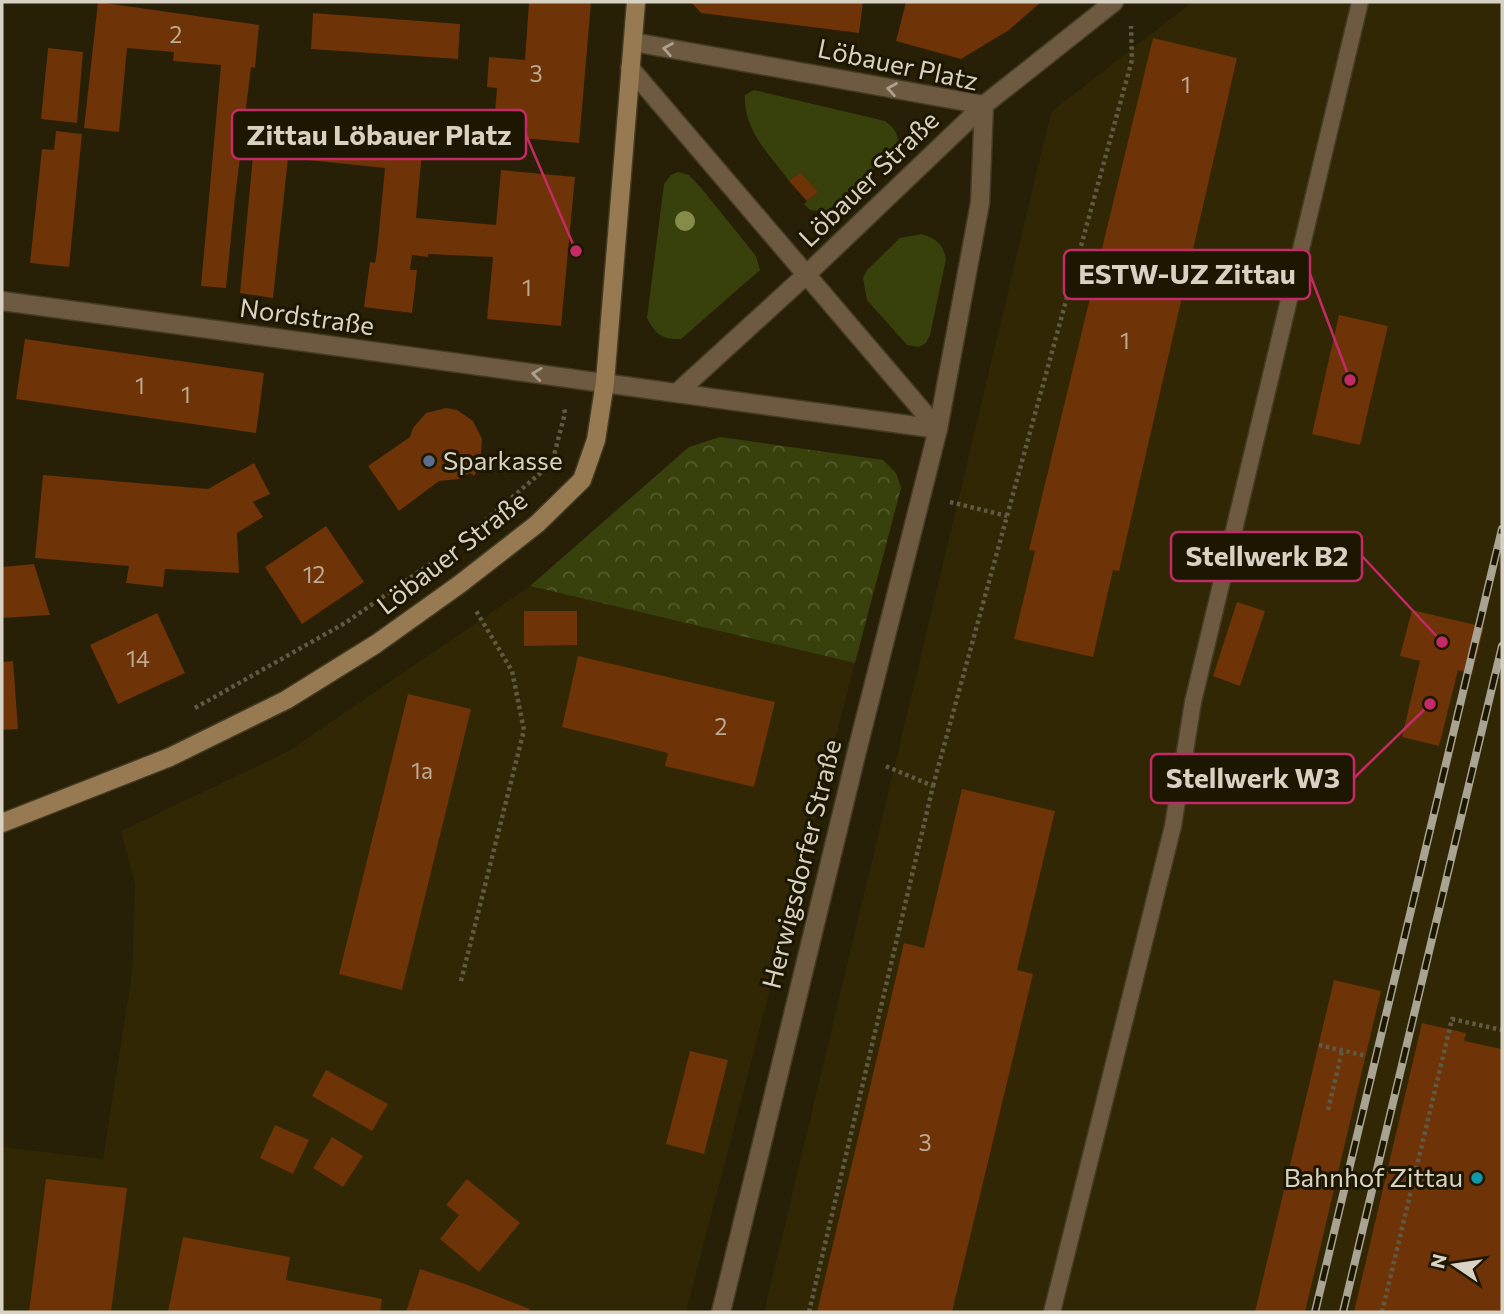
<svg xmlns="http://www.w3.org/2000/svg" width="1504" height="1314" viewBox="0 0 1504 1314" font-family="Commissioner,sans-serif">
<defs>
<pattern id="forest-crowns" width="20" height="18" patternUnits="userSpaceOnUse" patternTransform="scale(1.75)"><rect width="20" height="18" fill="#38410b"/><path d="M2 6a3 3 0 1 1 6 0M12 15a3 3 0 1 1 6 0" fill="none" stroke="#545c2d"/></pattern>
</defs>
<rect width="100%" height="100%" fill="#271f06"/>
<!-- built -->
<path fill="#312704" d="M1192 2H1502V1312H764L1051 112Z
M530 586 855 663 686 1312H2L3 1147 103 1159 132 973 135 884 121 831 287 752Z"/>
<!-- grass -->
<path fill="#38410b" d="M754 90 885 121C895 129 899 134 898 148L827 212 810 210 804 204 817 192 800 172 789 181C770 155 743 130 745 95Z
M678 172 689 175 702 189 756 256 760 270 681 339C663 340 655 334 647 318L664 184 671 175Z
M922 234C936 239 943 243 946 259L930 335 926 343 919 347 907 345 867 300 863 278 867 270 900 238Z"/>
<!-- forest -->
<path fill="url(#forest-crowns)" d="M720 437 883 460 896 473 901 488 855 663 530 586 689 447Z"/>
<!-- building -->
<path fill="#6e3306" d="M98 2 259 25 255 68 251 67 235 198 226 288 201 286 221 65 173 61 174 52 127 48 119 132 84 128Z
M529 2H591L579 143 522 138 523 128 494 125 497 88 487 87 489 57 525 60Z
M691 2H863L859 33 701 13Z
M906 2H1041L1009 30 961 59 896 41Z
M313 13 460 24 458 59 311 49Z
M1153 38 1237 58 1119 571 1113 570 1093 657 1014 639 1035 551 1029 550Z
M48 48 83 52 77 123 41 119Z
M256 124 423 140 416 218 496 225 501 170 575 177 561 326 487 319 493 257 428 254V257L412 255 410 270H417L412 313 364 307 370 262 375 263 377 251 385 168 288 158 273 298 240 293Z
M56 131 82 134 69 267 30 263 42 149 54 150Z
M800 172 818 192 807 201 789 181Z
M1339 315 1388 326 1360 445 1312 434Z
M25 339 264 373 256 433 16 399Z
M446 408 457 410 473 421 482 439 481 454 486 457 474 476 470 473 459 479 439 481 399 511 368 466 410 437 413 428 426 413Z
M254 463 270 494 253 502 263 517 237 533 239 573 165 569 163 587 126 583 129 566 35 558 43 475 208 489Z
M326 526 364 582 302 624 265 567Z
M34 564 50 615 2 618V567Z
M1237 602 1265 611 1240 686 1213 676Z
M1412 610 1484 627 1472 674 1458 670 1439 746 1402 737 1420 661 1400 656Z
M524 611H577V645L524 646Z
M157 613 185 673 118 704 90 645Z
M578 656 775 702 754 787 665 766 668 753 562 727Z
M13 661 18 729 2 730V662Z
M408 694 471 709 402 990 339 974Z
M962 789 1055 811 1017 970 1033 974 952 1312H817L904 943 924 948Z
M1334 980 1381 991 1305 1312H1255Z
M1422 1023 1466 1033 1464 1041 1502 1049V1312H1354Z
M690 1051 728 1060 704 1154 666 1144Z
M326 1070 388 1104 372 1131 312 1096Z
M275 1125 309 1140 293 1174 260 1158Z
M332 1137 363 1156 343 1187 313 1168Z
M46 1179 127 1188 111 1312H29Z
M467 1179 520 1223 479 1272 440 1239 459 1215 446 1205Z
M183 1237 290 1257 286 1280 382 1299 380 1312H168Z
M420 1269 465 1284 530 1309 528 1312H406Z"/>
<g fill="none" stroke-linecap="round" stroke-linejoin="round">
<!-- service casing -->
<g stroke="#433c24" stroke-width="19">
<path id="service" d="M1052 1312 1173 826 1193 702 1360 2"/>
</g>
<!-- minor casing -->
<g stroke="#433c24" stroke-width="21">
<path id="minor" d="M2 301C314 344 626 384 938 429L980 203 984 105 633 42
M679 391 806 275 984 105 1114 2"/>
</g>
<!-- tertiary casing -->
<g stroke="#433c24" stroke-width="21">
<path id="tertiary" d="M630 68 938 429 856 755 721 1312"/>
</g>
<!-- secondary casing -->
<g stroke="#433c24" stroke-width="21">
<path id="secondary" d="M2 823 170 757 286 700 376 644 460 584 537 524 582 480 596 440 605 382 636 2"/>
</g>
<!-- path -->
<path stroke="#605944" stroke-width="4.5" stroke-dasharray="3.5 3.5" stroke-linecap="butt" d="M950 502 1007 516
M464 539 552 463 565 413 564 408
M195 708 345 623 449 551
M933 786 1132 60 1131 26
M461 981 524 730 512 671 475 609
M1319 1045 1366 1056
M1328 1110 1342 1051
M809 1312 933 786 883 765
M1382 1312 1452 1019 1502 1030"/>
<!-- service -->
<use href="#service" stroke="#6d5a41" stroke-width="16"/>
<!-- minor -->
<use href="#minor" stroke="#6d5a41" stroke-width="18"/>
<!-- tertiary -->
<use href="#tertiary" stroke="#6d5a41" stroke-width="18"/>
<!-- secondary -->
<use href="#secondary" stroke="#987a52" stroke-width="18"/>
<!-- rail casing -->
<g stroke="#a9a393" stroke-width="8">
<path id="rail" d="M1315 1312 1502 529
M1343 1312 1502 646"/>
</g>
<!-- rail -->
<use href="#rail" stroke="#1d1600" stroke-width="5" stroke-dasharray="16" stroke-linecap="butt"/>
</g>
<!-- trees -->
<circle fill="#858c4a" cx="685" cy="221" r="10"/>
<!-- one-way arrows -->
<defs><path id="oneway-chevron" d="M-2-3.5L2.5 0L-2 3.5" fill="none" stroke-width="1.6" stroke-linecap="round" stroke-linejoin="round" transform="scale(1.75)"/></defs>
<g stroke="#ada290">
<use href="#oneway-chevron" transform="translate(668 49) rotate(-170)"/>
<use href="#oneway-chevron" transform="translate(892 89) rotate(-170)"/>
<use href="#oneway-chevron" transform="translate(537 374) rotate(-173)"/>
</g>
<!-- markers -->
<circle fill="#5c6f8a" stroke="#1d1600" stroke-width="2.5" cx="429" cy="461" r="7"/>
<circle fill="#0f9aa8" stroke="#1d1600" stroke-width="2.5" cx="1477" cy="1178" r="7"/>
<g text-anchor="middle" stroke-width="6" stroke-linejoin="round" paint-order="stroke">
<!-- number labels -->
<g font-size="23" fill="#bdaa94">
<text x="176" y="43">2</text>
<text x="536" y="82">3</text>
<text x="1186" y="93">1</text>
<text x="527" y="296">1</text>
<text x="1125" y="349">1</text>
<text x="140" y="394">1</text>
<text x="186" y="403">1</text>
<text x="314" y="583">12</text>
<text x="138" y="667">14</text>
<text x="721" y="735">2</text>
<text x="422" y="779">1a</text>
<text x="925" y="1151">3</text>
</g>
<!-- street labels -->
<g font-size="26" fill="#d7d2c4" stroke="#1d1600">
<text transform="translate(898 65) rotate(12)" y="9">Löbauer Platz</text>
<text transform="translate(869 179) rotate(-44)" y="9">Löbauer Straße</text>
<text transform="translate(307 317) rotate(8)" y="9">Nordstraße</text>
<text transform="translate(452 553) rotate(-38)" y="9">Löbauer Straße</text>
<text transform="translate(802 864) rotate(-76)" y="9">Herwigsdorfer Straße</text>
</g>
<!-- poi labels -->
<g font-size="26" fill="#d7d2c4" stroke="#1d1600" text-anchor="start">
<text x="443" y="470">Sparkasse</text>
<text x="1463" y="1187" text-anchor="end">Bahnhof Zittau</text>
</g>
</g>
<!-- callouts -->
<path fill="none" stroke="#c42b66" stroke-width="2.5" d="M576 251L526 135M1350 380L1310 274M1442 642L1362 556M1430 704L1354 778"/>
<g fill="#c42b66" stroke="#1d1600" stroke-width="2.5">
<circle cx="576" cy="251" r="7"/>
<circle cx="1350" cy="380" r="7"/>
<circle cx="1442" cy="642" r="7"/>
<circle cx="1430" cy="704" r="7"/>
</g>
<g fill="#1d1600" stroke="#c42b66" stroke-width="2.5">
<rect x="232" y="110" width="294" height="49" rx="7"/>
<rect x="1064" y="250" width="246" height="49" rx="7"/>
<rect x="1171" y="532" width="191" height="49" rx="7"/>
<rect x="1151" y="754" width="203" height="49" rx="7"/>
</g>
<g font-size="28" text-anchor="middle" font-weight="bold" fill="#d7d2c4">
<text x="379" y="145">Zittau Löbauer Platz</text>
<text x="1187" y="284">ESTW-UZ Zittau</text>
<text x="1267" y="566">Stellwerk B2</text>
<text x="1253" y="788">Stellwerk W3</text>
</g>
<!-- border -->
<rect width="1504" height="1314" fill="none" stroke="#d7d2c4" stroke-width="7"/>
<!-- north arrow -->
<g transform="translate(1455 1265) rotate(283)" stroke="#1d1600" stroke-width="5" paint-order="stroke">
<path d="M0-5L12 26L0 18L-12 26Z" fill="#d7d2c4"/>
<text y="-10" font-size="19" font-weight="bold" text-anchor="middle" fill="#d7d2c4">N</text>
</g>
</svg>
